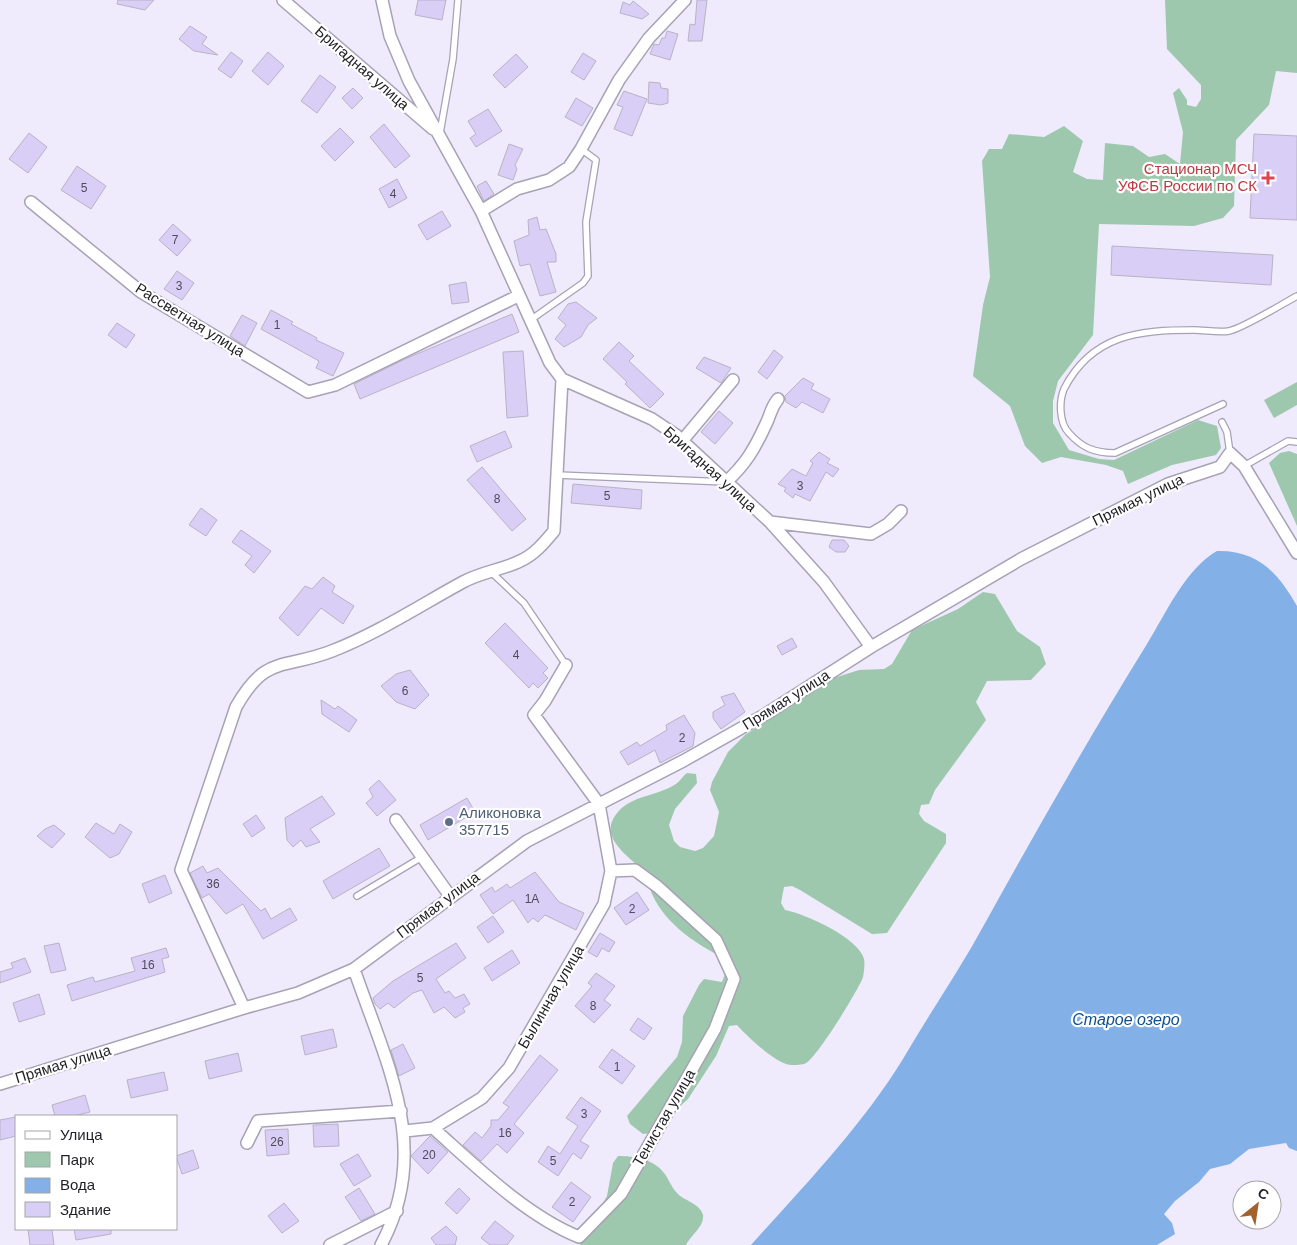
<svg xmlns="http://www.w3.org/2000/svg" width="1297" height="1245" viewBox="0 0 1297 1245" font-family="Arial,sans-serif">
<rect width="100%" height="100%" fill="#efeafc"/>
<!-- green -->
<path fill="#9ec8ae" d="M1165 0H1297V73L1276 71 1269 105 1236 140 1234 206 1223 218 1194 226 1099 224 1093 335 1058 381 1053 401V423L1069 450 1099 459 1114 460 1198 420 1217 426 1221 448 1216 455 1172 465 1128 484 1123 471 1106 465 1061 457 1042 463 1025 446 1010 406 973 376 983 305 990 277 982 161 989 149H1002L1009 134 1044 137 1064 126 1083 141 1073 172 1087 179 1103 180 1105 143 1133 146 1149 157 1165 154 1180 164 1183 132 1173 93 1179 88 1187 100V105L1196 107 1201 99V85L1167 49Z
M1297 382V405L1274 418 1264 400Z
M1289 451 1297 454V526L1269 463 1280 453Z
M983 592 995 594 1017 631 1040 647 1046 664 1031 680 987 681 976 702 986 720 935 790 929 804 921 805 919 814 924 821 946 834V843L887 933 872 934 800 890 792 886 784 887 781 903 785 910C805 914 858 937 864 959 865 963 864 973 863 977 858 991 817 1057 806 1063 803 1065 795 1065 791 1065 776 1064 747 1036 737 1025L729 1026 716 1056 688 1099 651 1133 643 1134 630 1124 627 1116 677 1057 682 1042 683 1016 699 985 704 979 722 982 725 974 724 958C697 945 666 924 653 896 649 888 648 878 643 871 629 856 596 837 618 812 632 795 658 796 676 784 680 781 683 776 687 773L696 774 697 783 675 809 669 825 674 841 680 847 695 851 703 848 714 836 719 812 710 790 712 782 728 752 745 735 834 678 859 670 884 669 892 664 912 630 958 609Z
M618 1156C633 1156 654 1159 664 1173 669 1179 671 1187 677 1193 684 1201 700 1203 703 1215 705 1226 690 1236 686 1245H580L607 1196 613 1163Z"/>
<!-- water -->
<path fill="#83b0e6" d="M1217 551C1258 550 1278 573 1297 606V1151L1289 1148 1286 1143 1249 1149 1230 1164 1210 1169 1199 1182 1175 1201 1164 1214 1172 1223 1175 1234 1157 1245H751C804 1186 861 1127 903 1059 929 1014 959 971 984 925 1036 831 1090 736 1147 644 1165 615 1186 568 1217 551Z"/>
<!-- building -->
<path fill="#d9cef6" stroke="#b8b3c5" d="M118 0H154L145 10 117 4Z
M418 0H446L442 20 415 15Z
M697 0H707L702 41H688L690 24 695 25Z
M633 1 649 14 642 19 620 13 623 2 630 5Z
M190 26 207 37 202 44 218 55 194 51 179 39Z
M667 31 678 34 670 60 650 54 654 44 659 45 662 38H665Z
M231 52 243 61 231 78 218 69Z
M268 52 284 66 268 85 252 71Z
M583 53 596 61 584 80 571 72Z
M516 54 528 67 505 88 493 75Z
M320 75 336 87 317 113 301 101Z
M649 82 660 83 661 88 668 89V103L661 105 648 103Z
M353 88 363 98 352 109 342 98Z
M624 91 647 99 632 136 614 129 623 107 617 105Z
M576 98 593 108 582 126 565 117Z
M488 109 502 131 476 147 470 138 476 134 468 121Z
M384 124 410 156 395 168 370 137Z
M340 128 354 142 335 161 321 146Z
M29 133 47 147 28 173 9 159Z
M1254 134 1297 136V220L1250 218Z
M509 144 523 149 515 165 517 169 513 180 498 175Z
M77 166 106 186 91 209 61 190Z
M397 179 407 198 389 208 379 189Z
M486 181 494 194 484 201 477 186Z
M442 211 451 226 427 240 418 225Z
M537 217 540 230 546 229 556 254V262H547L556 292 540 296 530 264 520 266 514 241 529 235 528 220Z
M173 224 191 240 177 256 159 240Z
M1112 246 1273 255 1271 285 1111 275Z
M177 271 194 283 182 300 164 289Z
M466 282 469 302 452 304 449 285Z
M576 302 597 318 588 325 581 337 564 347 555 339 566 325 558 318 568 304Z
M271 310 293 322 291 324 317 338 316 340 344 353 333 376 316 368 319 361 261 329Z
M512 314 519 332 360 399 354 384 405 359Z
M242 315 257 323 245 346 230 336Z
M117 323 135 335 126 348 108 335Z
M619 342 634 356 629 361 664 394 650 408 625 384 627 382 603 359Z
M774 350 783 357 767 379 758 372Z
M523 351 528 416 507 418 503 352Z
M704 357 731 368 721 383 696 368Z
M803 378 814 384 811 389 830 399 823 413 802 402 796 408 786 402 785 396Z
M719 411 733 423 715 444 701 432Z
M505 431 512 447 477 462 470 446Z
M819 452 830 459 827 463 839 469 833 477 826 472 810 501 795 494 793 498 784 491 786 488 778 484 792 469 806 476 813 463 810 461Z
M482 467 526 519 512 531 467 480Z
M573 484 642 490 641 509 571 503Z
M201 508 217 520 206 536 189 525Z
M241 530 271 551 254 573 245 565 252 556 232 542Z
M832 540H844L849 546 845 552H836L829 547Z
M323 577 335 586 332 592 354 606 343 624 321 608 298 636 279 618 305 586 312 589Z
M505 623 548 668 543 673 548 678 538 688 533 683 529 688 485 643Z
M792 638 797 647 782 655 777 646Z
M410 670 429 695 415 709 396 702 381 686 396 674Z
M734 693 745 712 721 729 713 718V712L725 705 721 697Z
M321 700 335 709 338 706 357 720 349 732 322 714Z
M684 715 695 733 693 746 660 763 655 750 628 765 620 752 637 742 640 746 667 730 666 725Z
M379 780 396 800 377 816 366 803 373 797 369 789Z
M322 796 335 814 310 829 320 842 306 847 301 840 293 847 287 840 285 818Z
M467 798 475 812 428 840 420 825Z
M256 815 265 828 252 837 243 824Z
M96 823 114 834 120 824 132 832 119 854 110 858 85 837Z
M54 825 65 834 52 848 37 836 45 829Z
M379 848 390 866 333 899 323 881Z
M203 866 207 873 218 868 261 911 265 908 271 919 290 908 297 920 263 939 243 904 226 914 209 894 202 898 190 873Z
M535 872 559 902 584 913 576 930 545 915 538 922 533 918 528 923 513 900 493 914 480 895 492 887 495 892 507 884 510 888Z
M165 875 172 893 149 903 142 884Z
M637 892 649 910 626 925 614 908Z
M493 916 504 932 488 943 477 927Z
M600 933 615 942 609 952 602 948 597 957 588 952Z
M59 943 66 970 51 973 44 946Z
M456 943 466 958 436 979 445 993 449 991 455 998 464 994 470 1004 463 1008 465 1012 455 1018 444 1007 434 1013 422 990 413 993 394 1008 388 1003 380 1009 375 1004 373 998 393 981Z
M166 948 169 957 162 959 165 972 72 1001 67 985 93 977 95 982 135 971 131 958Z
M512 950 520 963 492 981 484 968Z
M25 958 31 972 0 983V972L13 968 11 963Z
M596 973 615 986 604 1000 611 1005 594 1023 575 1006 592 986 588 983Z
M39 994 45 1014 19 1022 13 1003Z
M638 1018 652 1028 644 1040 630 1030Z
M333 1029 337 1047 305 1055 301 1036Z
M403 1044 415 1068 399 1076 391 1050Z
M612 1049 635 1066 622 1084 599 1067Z
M238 1053 242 1071 209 1079 205 1061Z
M540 1055 558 1070 514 1124 524 1133 507 1153 497 1144 481 1161 463 1145 475 1132 482 1138 491 1126V1120H498L509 1107 503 1103Z
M164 1072 168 1090 131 1098 127 1080Z
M85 1095 90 1112 74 1116H55L52 1105Z
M581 1097 601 1111 580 1141 589 1146 581 1159 573 1153 558 1176 538 1162 548 1146 560 1154 578 1126 566 1118Z
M16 1117V1136L0 1140V1120Z
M338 1124 339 1146 314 1147 313 1125Z
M288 1129 289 1154 267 1156 265 1130Z
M430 1136 448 1152 428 1174 411 1156Z
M193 1150 199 1168 182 1174 176 1156Z
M358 1154 371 1176 354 1186 340 1164Z
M571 1182 591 1197 573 1222 552 1207Z
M359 1188 375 1214 361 1221 345 1197Z
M459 1188 470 1199 457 1214 445 1203Z
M284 1203 299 1221 282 1233 268 1216Z
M495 1221 514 1236 507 1245H490L481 1238Z
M446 1226 457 1237 455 1245H436L431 1238Z
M28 1229H52L54 1245H30Z
M74 1229H111V1234L76 1240Z"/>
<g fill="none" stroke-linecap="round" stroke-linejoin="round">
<!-- service casing -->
<g stroke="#a7a2b4" stroke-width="8">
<path id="service" d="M440 133 453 59 458 0
M529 321 583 283 588 276 586 222 596 160 581 149
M1223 404 1115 453C1095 453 1082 448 1069 433 1059 423 1059 401 1064 389 1092 334 1140 330 1194 330 1205 330 1218 333 1229 331 1242 329 1282 304 1297 296
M1222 422 1227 432 1230 453
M1244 466 1288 441 1297 442
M557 475 726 482
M490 571 524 603 566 665
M357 896 422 857"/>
</g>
<!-- minor casing -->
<g stroke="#a7a2b4" stroke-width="14">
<path id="minor" d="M283 0 433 129
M382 0 390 36 409 81 481 211 550 363 562 379 652 419 676 435 770 522 824 582 871 647
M31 202 141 292 308 392 335 385 518 296
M481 211 517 189 549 180 569 167 581 149 619 80 649 38 685 0
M682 441 733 380
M726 482C746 464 755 448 766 424 771 414 770 409 778 399
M770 522 871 534 888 524 901 511
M396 820 450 896
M354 969C386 1063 433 1149 381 1245
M244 1008 181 870 236 707C266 654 283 670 332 651 378 633 419 606 463 582 481 572 502 570 520 561 534 555 544 543 554 531L562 379
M0 1084 244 1008 298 993 354 969 527 841 683 761 766 714 871 647 1021 559 1168 484 1220 467 1230 453 1244 466 1297 553
M433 1128C477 1167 525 1215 579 1237L621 1194 715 1029 734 979 716 940 658 887 635 870 611 871
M405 1131 433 1128 482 1098 509 1068 604 904 611 871 599 804 534 715 545 701 566 665
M247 1143 258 1121 401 1111
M330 1245 397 1211"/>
</g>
<!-- service -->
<use href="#service" stroke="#fff" stroke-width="5.5"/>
<!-- minor -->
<use href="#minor" stroke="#fff" stroke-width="11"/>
</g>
<!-- markers -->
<path fill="#e0444e" stroke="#fff" stroke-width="2" d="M1265.5 170.5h5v5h5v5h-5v5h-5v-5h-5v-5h5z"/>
<circle fill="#5c6f8a" stroke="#fff" stroke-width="2" cx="449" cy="822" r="5"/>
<g text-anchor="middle" stroke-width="4.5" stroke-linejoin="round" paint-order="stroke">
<!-- number labels -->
<g font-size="12" fill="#4f4b5a">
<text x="84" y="192">5</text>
<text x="393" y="198">4</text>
<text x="175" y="244">7</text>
<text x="179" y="290">3</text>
<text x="277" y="329">1</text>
<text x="800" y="490">3</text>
<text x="607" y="500">5</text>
<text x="497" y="503">8</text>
<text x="516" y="659">4</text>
<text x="405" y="695">6</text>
<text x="682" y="742">2</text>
<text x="213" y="888">36</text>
<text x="532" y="903">1А</text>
<text x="632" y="913">2</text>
<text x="148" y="969">16</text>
<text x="420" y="982">5</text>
<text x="593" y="1010">8</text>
<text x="617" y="1071">1</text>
<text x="584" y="1118">3</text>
<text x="505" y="1137">16</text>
<text x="277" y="1146">26</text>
<text x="429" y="1159">20</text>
<text x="553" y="1165">5</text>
<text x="572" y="1206">2</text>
</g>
<!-- street labels -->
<g font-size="15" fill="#211f26" stroke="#fff">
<text transform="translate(362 68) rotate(41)" y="5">Бригадная улица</text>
<text transform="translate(190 320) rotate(32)" y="5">Рассветная улица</text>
<text transform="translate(710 469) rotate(42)" y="5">Бригадная улица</text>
<text transform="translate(1138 500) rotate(-26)" y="5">Прямая улица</text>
<text transform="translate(786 700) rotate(-32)" y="5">Прямая улица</text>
<text transform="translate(438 905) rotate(-37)" y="5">Прямая улица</text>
<text transform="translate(551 997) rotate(-60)" y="5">Былинная улица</text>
<text transform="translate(63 1064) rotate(-17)" y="5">Прямая улица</text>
<text transform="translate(664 1118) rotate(-60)" y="5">Тенистая улица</text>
</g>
<!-- health labels -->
<g font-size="15" fill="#be3a42" stroke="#fff" text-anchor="end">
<text x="1257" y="174">Стационар МСЧ<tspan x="1257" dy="17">УФСБ России по СК</tspan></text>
</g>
<!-- service labels -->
<g font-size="15" fill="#4e5e75" stroke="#fff" text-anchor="start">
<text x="459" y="818">Аликоновка<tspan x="459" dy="17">357715</tspan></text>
</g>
<!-- water labels -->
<g font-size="16" font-style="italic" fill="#0f4f8f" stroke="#fff">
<text x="1126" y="1025">Старое озеро</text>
</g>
</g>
<!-- legend -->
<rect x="15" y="1115" width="162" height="115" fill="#ffffff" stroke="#a6a5a8"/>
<rect x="25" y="1131" width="25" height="8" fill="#ffffff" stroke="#a6a5a8"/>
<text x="60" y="1140" font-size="15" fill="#211f26">Улица</text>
<rect x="25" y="1152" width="25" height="15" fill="#9ec8ae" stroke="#a6a5a8"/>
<text x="60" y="1165" font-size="15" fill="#211f26">Парк</text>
<rect x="25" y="1178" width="25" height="15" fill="#83b0e6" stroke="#a6a5a8"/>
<text x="60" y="1190" font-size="15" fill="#211f26">Вода</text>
<rect x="25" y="1202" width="25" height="15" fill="#d9cef6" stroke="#a6a5a8"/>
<text x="60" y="1215" font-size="15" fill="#211f26">Здание</text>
<!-- north arrow -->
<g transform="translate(1257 1205) rotate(30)"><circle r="24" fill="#ffffff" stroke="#a6a5a8"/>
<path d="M0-4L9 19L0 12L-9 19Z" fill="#a3612e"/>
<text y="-8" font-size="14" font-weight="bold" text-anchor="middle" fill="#211f26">С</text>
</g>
</svg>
